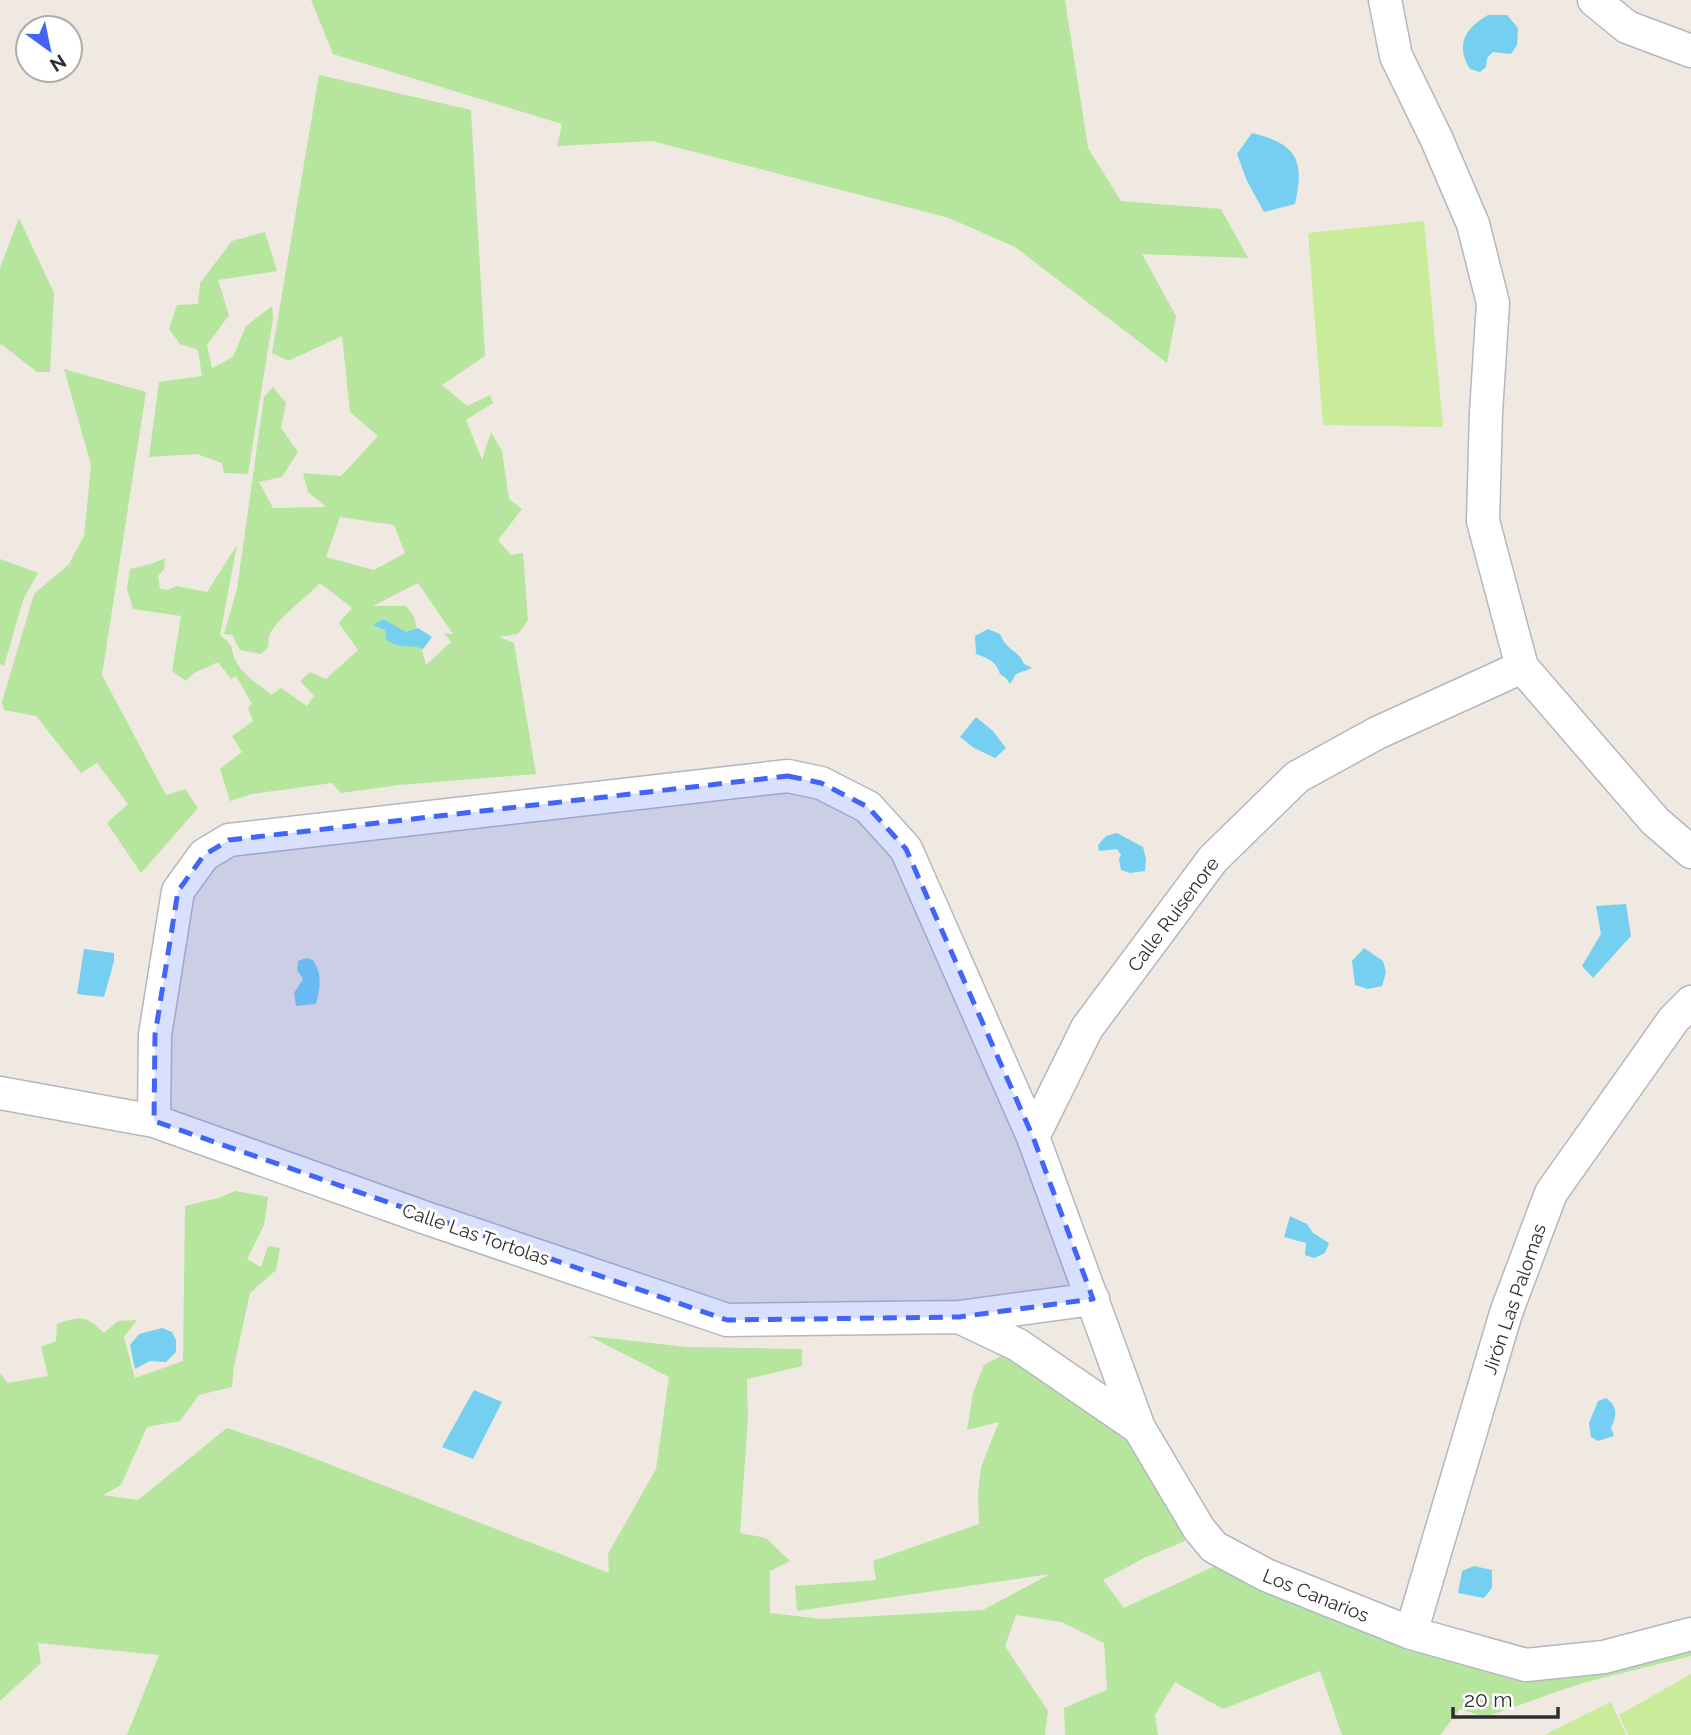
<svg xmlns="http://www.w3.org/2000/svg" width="1691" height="1735" viewBox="0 0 1691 1735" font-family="Raleway,sans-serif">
<rect width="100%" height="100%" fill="#efe9e1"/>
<!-- green -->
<path fill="#b6e59e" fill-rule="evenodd" d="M311 0H1065L1088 148 1121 201 1221 209 1248 258 1142 254 1176 316 1167 363 1015 247 949 218 652 141 557 146 562 124 333 54Z
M319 75 471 110 485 356 442 385 467 406 490 395 493 403 466 420 482 460 491 432 502 451 509 499 522 509 498 540 511 555 523 553 528 620 518 634 499 637 514 643 536 774 399 785 341 793 332 783 252 794 230 801 220 769 242 752 232 736 253 721 248 708 252 704 236 676 231 679 218 662 194 673 186 681 172 671 181 616 133 609 127 589 130 569 154 563 165 558 164 569 158 576 160 589 168 590 176 586 207 592 237 545 220 635C238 649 228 647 237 663 244 676 260 685 271 695L281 688 307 706 314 696 300 681 310 672 326 679 358 650 339 623 352 608 320 583C308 596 274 621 269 636 268 639 269 643 268 647L261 654 240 650 232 635 224 634 237 589 264 397 273 387 286 403 281 428 298 452 282 477 259 482 273 508 326 507 308 492 303 473 341 476 378 436 350 412 342 336 288 361 272 353ZM340 517 394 525 405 553 374 570 326 557ZM418 583 453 634 444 633 451 642 426 665 414 617 406 606H373Z
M19 218 54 293 50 372H37L1 344 0 346V268Z
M265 232 277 271 218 280 229 315 207 345 212 368 233 357 246 326 272 306 273 318 248 474 224 473 222 463 197 454 149 457 159 382 202 376 198 350 180 344 169 329 177 305 198 304 200 283 232 241Z
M64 369 146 392 102 675 166 795 185 789 198 808 141 873 107 823 128 804 97 763 81 773 36 716 4 710 2 702 34 594 69 564 84 536 91 465Z
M0 559 38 573 23 600 4 666 0 664Z
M235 1191 268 1197 264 1225 247 1259 261 1267 268 1246 280 1248 276 1270 250 1293 234 1366 232 1387 199 1395 180 1421 147 1427 121 1485 103 1495 138 1500 227 1428 290 1449 609 1573 608 1554 656 1469 669 1377 589 1336 687 1347 802 1349V1366L747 1379 748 1417 740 1533 766 1538 790 1561 770 1571V1613L822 1619 983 1610 1050 1574 797 1611 795 1586 876 1580 873 1561 979 1524 978 1494 981 1467 999 1422 967 1430 973 1393 984 1365 1005 1354 1134 1435 1174 1507 1185 1541 1144 1558 1103 1580 1124 1608 1217 1565 1523 1676 1691 1647V1656L1582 1683 1485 1717 1460 1709 1440 1735H1342L1320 1671 1223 1709 1175 1682 1155 1715 1158 1735H1065L1064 1708 1107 1690 1104 1643 1062 1622 1016 1615 1005 1646 1048 1711 1045 1735H127L159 1655 38 1643 41 1663 0 1701V1373L8 1383 48 1376 41 1347 56 1341 57 1324C80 1317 85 1314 104 1333L118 1321 137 1320 124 1337 135 1378 183 1361 185 1206 218 1198Z"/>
<!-- pitch -->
<path fill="#c9ec9a" d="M1424 221 1443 427 1323 425 1308 233Z
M1691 1674V1735H1628L1619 1715Z
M1611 1702 1626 1735H1544Z"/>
<!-- water -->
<path fill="#75cff0" d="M1488 15H1507L1518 28 1517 45 1511 54 1493 52 1487 58 1486 67 1480 72 1470 69C1455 45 1465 28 1488 15Z
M1252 133C1297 144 1305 160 1295 204L1264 212 1247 181 1237 154Z
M383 619 406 632 418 628 432 637 423 649C408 643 404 651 386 640L385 630 373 625Z
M988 629 1000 634C1006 651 1019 650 1024 664L1032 668 1016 674 1010 684 1006 678 1000 674C996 661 988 658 976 654L975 636Z
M976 717 993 731 1006 748 995 758 974 748 960 737Z
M1117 833 1143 847 1146 859 1145 871 1130 873 1121 870 1119 859 1121 855 1117 849 1099 851 1098 845 1106 836Z
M1626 904 1631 936 1593 978 1582 966 1601 934 1596 906Z
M1364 948 1383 961 1386 972 1382 986 1368 989 1355 985 1352 961Z
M84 949 114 953V961L104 997 77 994Z
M306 958 313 960C323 976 320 987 316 1004L296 1006 294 993 303 979 297 970 298 961Z
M1290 1216 1307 1224 1313 1233 1329 1243 1325 1253 1314 1258 1305 1255 1306 1243 1284 1237Z
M162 1328 172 1332 176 1340V1352L166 1362 150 1361 135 1369 130 1345 139 1334Z
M474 1390 502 1402 473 1459 442 1447Z
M1606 1398C1618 1407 1617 1415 1611 1428L1614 1436 1598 1441 1591 1437 1589 1423 1598 1401Z
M1474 1566 1492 1570V1588L1484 1598 1458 1593 1462 1571Z"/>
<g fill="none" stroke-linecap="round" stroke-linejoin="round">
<!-- street casing -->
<g stroke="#b4b7c1" stroke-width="35">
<path id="street" d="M1385 0 1396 56 1437 140 1473 224 1493 303 1486 413 1483 521 1522 667 1655 821 1691 852
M1594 0 1627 27 1691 51
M1522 667 1377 733 1297 777 1213 859 1087 1028 1033 1137 1139 1428 1199 1529 1214 1547 1266 1575 1411 1633 1526 1665 1604 1657 1691 1634
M0 1093 154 1121 426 1218 727 1320 959 1317 1093 1299
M154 1121 155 1035 178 891 204 855 229 840 788 776 821 783 868 807 906 849 1033 1137
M959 1317 1018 1345 1139 1428
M1411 1633 1506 1313 1551 1193 1674 1019 1691 1002"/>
</g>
<!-- street -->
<use href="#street" stroke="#fff" stroke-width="32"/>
</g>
<!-- marked area -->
<path fill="#4264fb" fill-opacity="0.2" stroke="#4264fb" stroke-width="5" stroke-dasharray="14 9" stroke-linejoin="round" d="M788 776 821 783 868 807 906 849 1033 1137 1093 1299 959 1317 727 1320 154 1121 155 1035 178 891 204 855 229 840Z"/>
<g text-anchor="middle" stroke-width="6" stroke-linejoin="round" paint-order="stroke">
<!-- street labels -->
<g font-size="19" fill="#2e2e2e" stroke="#fff">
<text transform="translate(1173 914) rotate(-53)" y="7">Calle Ruisenore</text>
<text transform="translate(476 1234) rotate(19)" y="7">Calle Las Tortolas</text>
<text transform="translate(1514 1299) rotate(-71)" y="7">Jirón Las Palomas</text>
<text transform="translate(1316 1595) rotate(22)" y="7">Los Canarios</text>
</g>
</g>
<!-- north arrow -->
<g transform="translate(49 49) rotate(147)"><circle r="33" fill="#ffffff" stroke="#ababab" stroke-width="2"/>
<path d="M0-5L12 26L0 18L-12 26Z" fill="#4264fb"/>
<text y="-10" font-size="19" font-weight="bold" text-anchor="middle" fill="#2e2e2e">N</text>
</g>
<!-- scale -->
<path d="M1453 1707v10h105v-10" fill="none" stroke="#2e2e2e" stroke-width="3.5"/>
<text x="1464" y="1707" font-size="21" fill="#2e2e2e" stroke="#ffffff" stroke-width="5" paint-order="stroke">20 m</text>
</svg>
